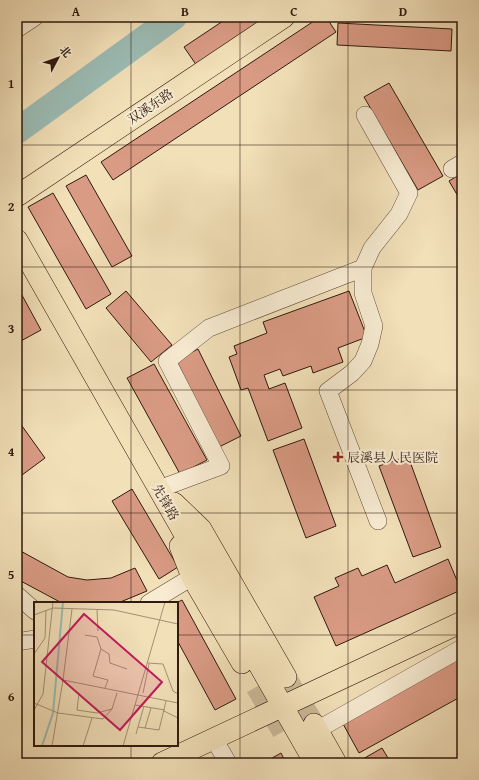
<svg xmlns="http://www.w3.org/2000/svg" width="479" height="780" viewBox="0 0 479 780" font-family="'Gentium Book Plus','Noto Serif SC',serif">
<rect width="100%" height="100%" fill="#f2e0b9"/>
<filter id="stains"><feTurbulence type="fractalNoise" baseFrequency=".005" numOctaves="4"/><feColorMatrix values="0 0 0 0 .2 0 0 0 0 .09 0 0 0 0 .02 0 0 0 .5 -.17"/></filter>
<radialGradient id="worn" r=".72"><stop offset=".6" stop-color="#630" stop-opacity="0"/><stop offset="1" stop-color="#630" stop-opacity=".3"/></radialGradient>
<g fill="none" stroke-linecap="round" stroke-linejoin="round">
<!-- river -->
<path stroke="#9cbcb5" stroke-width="26" d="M17 131 174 17"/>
</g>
<!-- building -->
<path fill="#da9b85" stroke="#30190d" d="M229 17H276L199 69 184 47Z
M320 17H326L336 32 113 180 101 162Z
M338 23 452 29 451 51 337 45Z
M389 83 443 176 418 190 364 97Z
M462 173V203L449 181Z
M86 175 132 256 112 267 66 186Z
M53 193 111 294 86 309 28 207Z
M17 286 41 330 19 342 17 340Z
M126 291 172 345 151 362 106 308Z
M349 291 367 337 338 348 343 362 313 373 311 366 283 376 280 369 264 375 269 389 285 383 302 428 268 441 248 388 241 390 229 357 237 354 234 346 267 333 263 322Z
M198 349 241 436 219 447 176 360Z
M154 364 207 460 180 474 127 378Z
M17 419 45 458 22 475 17 468Z
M304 439 336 526 306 538 273 450Z
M408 456 441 547 413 557 379 466Z
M132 489 178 567 159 579 112 501Z
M17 549 68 577 87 580 111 578 135 568 147 591 118 603 60 602 17 579Z
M448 559 461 590 336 646 314 597 339 586 335 578 358 568 362 576 387 565 395 583Z
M182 600 236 699 215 710 177 640 176 603Z
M462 656V696L359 753 342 722Z
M382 748 391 763H356Z
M281 753 286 763H263Z"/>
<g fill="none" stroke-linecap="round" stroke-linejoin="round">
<!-- major-tunnel -->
<path stroke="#cbb897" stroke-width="21" stroke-dasharray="21 10" stroke-linecap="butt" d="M286 677 314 724
M256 687 285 736"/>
<!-- minor casing -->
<g stroke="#604b38" stroke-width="18">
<path id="minor" d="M17 29 35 17
M365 115 409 193 399 214 372 248 363 268V293L374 326 370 344 363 361 352 373 328 391 378 521
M452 169 462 163
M159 489 221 466 167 361 209 328 363 268
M17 595 35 611
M149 603 192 577
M17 642 35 639
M317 730 462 648
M214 739 228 763"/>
</g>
<!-- major casing -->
<g stroke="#30190d" stroke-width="22">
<path id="major" d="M17 196 284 17
M17 240 315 763
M174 503 201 529 286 677
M180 546 192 577 242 663
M314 724 336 763
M162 763 462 622"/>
</g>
<!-- minor -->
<use href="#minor" stroke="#f7ebd2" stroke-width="17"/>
<!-- major -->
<use href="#major" stroke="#f2e0b9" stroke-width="21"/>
</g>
<!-- grid -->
<path fill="none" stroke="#30190d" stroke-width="1" stroke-opacity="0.55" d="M131 17V603M240 17V763M348 17V763M17 145H462M17 267H462M17 390H462M17 513H462M17 635H35M177 635H462M131 745V763"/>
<!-- markers -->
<path fill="#8f2418" stroke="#f7ebd2" stroke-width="1.5" d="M336 451h4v4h4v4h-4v4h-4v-4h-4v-4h4z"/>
<g text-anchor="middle" stroke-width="4" stroke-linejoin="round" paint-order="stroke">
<!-- street labels -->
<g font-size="13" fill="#30190d" stroke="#f7ebd2">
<text transform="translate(150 106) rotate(-34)" y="5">双溪东路</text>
<text transform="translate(166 502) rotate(60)" y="5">先锋路</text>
</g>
<!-- poi labels -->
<g font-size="13" fill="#30190d" stroke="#f7ebd2" text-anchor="start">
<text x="347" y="462">辰溪县人民医院</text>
</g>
</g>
<!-- overview -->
<g transform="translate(34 602)">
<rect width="144" height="144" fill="#f2e0b9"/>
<path fill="none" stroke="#9cbcb5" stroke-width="2" d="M8 144 19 111 29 0"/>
<path fill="none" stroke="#a49074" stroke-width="1" d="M38 7 29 78 144 101M63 8 64 29M0 13 19 6 80 8 144 22M51 33 63 35 67 47 75 52 76 61 93 67M67 47 59 74 74 78 71 86M0 52 11 36 12 8M113 61 129 62 139 89 144 92M45 91 43 108 63 111 78 107M109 91 115 62M0 101 24 111 69 117 78 107 83 91M101 103 131 108M0 108 9 92 19 0M130 109 144 116M104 125 125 128 132 99M111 126 117 106M102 132 110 104M18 144 29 78M49 144 58 116M89 144 131 0"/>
<path fill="#c2185b" fill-opacity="0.15" stroke="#c2185b" stroke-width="2" d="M50 12 128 80 86 128 8 60Z"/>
<rect width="144" height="144" fill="none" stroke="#30190d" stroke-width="2"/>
</g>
<!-- margin -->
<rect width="479" height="780" fill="none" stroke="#f2e0b9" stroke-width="44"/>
<!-- north arrow -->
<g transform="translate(58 58) rotate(49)" stroke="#f7ebd2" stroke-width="3" paint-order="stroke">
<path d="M0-3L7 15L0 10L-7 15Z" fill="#30190d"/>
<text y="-6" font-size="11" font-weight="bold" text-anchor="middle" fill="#30190d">北</text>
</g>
<rect x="22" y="22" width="435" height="736" fill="none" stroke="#30190d" stroke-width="1.5"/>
<g font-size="13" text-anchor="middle" font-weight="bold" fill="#30190d">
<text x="76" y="16">A</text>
<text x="185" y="16">B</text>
<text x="294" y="16">C</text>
<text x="403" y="16">D</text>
<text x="11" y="88">1</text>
<text x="11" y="211">2</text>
<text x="11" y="333">3</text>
<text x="11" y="456">4</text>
<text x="11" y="579">5</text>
<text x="11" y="701">6</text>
</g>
<rect width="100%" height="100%" filter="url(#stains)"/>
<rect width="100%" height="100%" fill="url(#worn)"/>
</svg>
